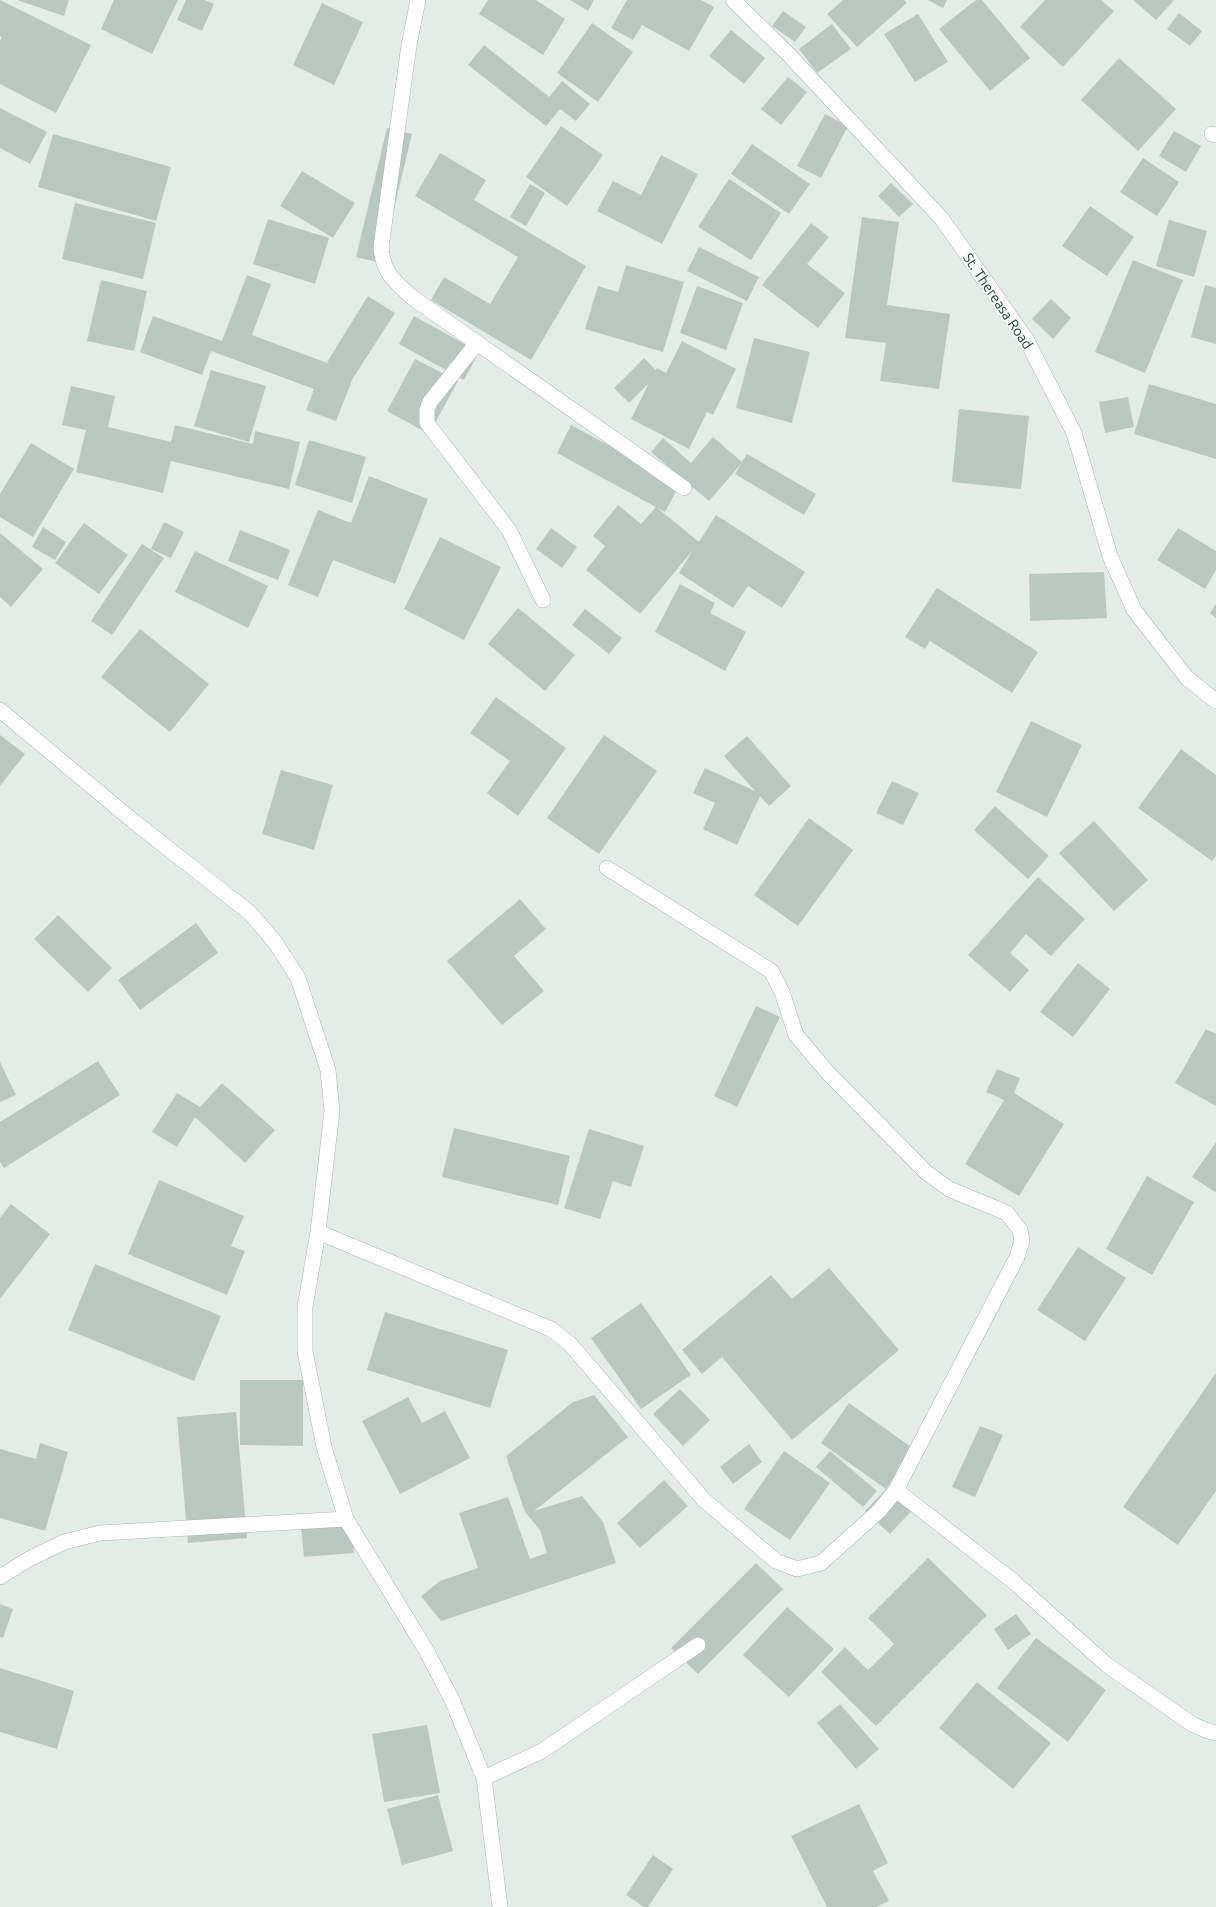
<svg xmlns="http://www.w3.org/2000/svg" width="1216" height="1907" viewBox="0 0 1216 1907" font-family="Ubuntu,sans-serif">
<rect width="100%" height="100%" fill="#e4ece8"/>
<!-- building -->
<path fill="#bac7c1" d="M0 0 91 45 56 113 0 84V41L2 37 0 36Z
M17 0H69L64 16Z
M114 0H178L152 54 101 29Z
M186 0H205L214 4 202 31 177 20Z
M488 0H536L565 19 543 55 479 14Z
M570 0H594L588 11Z
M627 0H701L714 7 689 51 642 25 633 40 611 28Z
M843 0H904L907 3 857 47 827 14Z
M928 0H947L943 8Z
M976 0H982L1030 58 990 91 939 29Z
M1045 0H1101L1114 11 1063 67 1020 27Z
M1133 0H1174L1156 20Z
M322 3 363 22 334 85 293 65Z
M783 11 806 27 795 42 772 26Z
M1179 13 1202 31 1190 46 1167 29Z
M918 14 948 62 915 82 884 34Z
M592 23 633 52 598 102 557 73Z
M832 24 851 49 817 73 799 49Z
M731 30 765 58 744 84 709 56Z
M484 45 549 97 562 81 590 104 576 121 560 109 546 126 468 65Z
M1119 58 1176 109 1138 151 1081 100Z
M788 77 807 92 781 125 761 109Z
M0 108 47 132 30 164 0 148Z
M825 114 848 126 821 178 797 166Z
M561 126 603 155 567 206 526 177Z
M387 128 412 134 381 263 356 257Z
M1174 131 1201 146 1186 172 1159 156Z
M53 134 171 167 156 221 38 187Z
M752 144 810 184 789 214 731 174Z
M440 153 486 180 474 200 586 266 531 360 431 300 444 277 490 304 518 257 415 196Z
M661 155 698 174 662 244 597 211 613 181 641 195Z
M1143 158 1179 182 1157 216 1120 192Z
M302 171 355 203 333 238 280 206Z
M729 179 781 213 751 260 698 227Z
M891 183 913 204 899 217 878 196Z
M530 184 545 193 526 226 510 217Z
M75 203 156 223 143 279 62 259Z
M1090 206 1134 237 1107 276 1062 246Z
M862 217 899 222 887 305 950 314 939 389 880 381 886 343 845 338Z
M268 219 329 238 315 284 253 264Z
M1169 220 1207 231 1194 277 1156 266Z
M811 223 829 237 807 264 845 293 818 328 762 285Z
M699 247 759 277 747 301 687 271Z
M1133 260 1183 280 1145 373 1095 352Z
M626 265 684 282 663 352 585 329 598 286 618 292Z
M247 275 271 284 252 335 330 364 327 362 368 296 395 313 353 378 336 421 306 410 314 389 211 351 202 375 140 352 153 316 222 341Z
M101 280 147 291 134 351 87 341Z
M1205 285 1216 288V344L1191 337Z
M697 286 743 303 726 350 680 333Z
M1051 299 1071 318 1053 339 1032 319Z
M414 316 479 352 464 380 399 344Z
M754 338 810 352 792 423 736 408Z
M682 341 736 369 713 415 707 412 689 449 631 419 649 383 629 403 614 388 644 358 656 370 657 368 666 373Z
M415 359 458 381 429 434 387 411Z
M211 370 266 386 249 442 194 426Z
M1149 384 1216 404V459L1134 434Z
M71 386 115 396 108 427 171 442 175 425 253 444 255 431 300 442 289 489 171 461 163 493 76 472 86 430 62 425Z
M1128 397 1134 427 1105 433 1099 402Z
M959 409 1029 416 1021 489 952 482Z
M571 425 680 484 665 512 557 453Z
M713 437 742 462 747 454 816 494 804 515 735 474 741 464 709 501 651 452 663 438 691 463Z
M309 440 366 457 352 503 295 485Z
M31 443 74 469 33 537 0 517V494Z
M369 476 428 499 395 584 333 560 318 597 288 585 318 510 351 523Z
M618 505 641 524 656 507 699 542 716 515 805 572 782 608 748 586 733 608 679 573 693 550 640 614 586 570 605 546 593 536Z
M164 522 184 532 171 558 151 549Z
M84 523 128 555 99 594 55 563Z
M43 527 66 542 55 560 32 547Z
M551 528 577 547 562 568 536 549Z
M1178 528 1216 551V570L1205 589 1157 560Z
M240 530 290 550 278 580 228 561Z
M0 533 43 569 11 607 0 597Z
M440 537 501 567 464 640 404 609Z
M142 544 164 558 112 635 91 621Z
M195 551 268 586 248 628 175 592Z
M1104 572 1107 618 1030 621 1029 574Z
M680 584 715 603 710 613 746 632 725 671 655 632Z
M937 588 1038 652 1012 693 930 641 925 649 905 637Z
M1216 604V618L1210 613Z
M518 608 575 655 545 691 488 644Z
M585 609 622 638 609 654 572 625Z
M140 629 209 684 170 732 101 677Z
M496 697 566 748 518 816 487 793 510 761 470 733Z
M1031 721 1082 745 1047 817 996 792Z
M0 735 25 754 0 786Z
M604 735 657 771 599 854 547 818Z
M747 736 791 786 769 806 760 796 737 845 703 829 715 803 693 793 705 768 755 791 724 756Z
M1181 749 1216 775V856L1212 861 1138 808Z
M281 770 333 785 314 850 262 834Z
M892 781 919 793 903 825 876 813Z
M995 806 1049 856 1028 879 974 830Z
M809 818 853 850 798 926 754 895Z
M1094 821 1148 880 1114 911 1059 853Z
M1038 877 1085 919 1051 956 1026 934 1010 953 1029 970 1010 992 968 955Z
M520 899 546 929 514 956 544 991 502 1025 447 961Z
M58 915 112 968 88 992 34 939Z
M196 923 218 953 140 1010 118 980Z
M1078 963 1110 989 1073 1037 1040 1012Z
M756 1006 780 1017 737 1107 714 1096Z
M1206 1029 1216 1034V1106L1175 1083Z
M98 1061 120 1095 4 1168 0 1162V1122Z
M0 1062 16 1095 0 1102Z
M997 1069 1020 1078 1014 1093 1064 1124 1019 1196 965 1164 1004 1100 986 1092Z
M222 1083 275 1130 245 1163 195 1117 177 1147 152 1132 177 1093 200 1107Z
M454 1128 570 1156 558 1205 442 1177Z
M589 1129 644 1146 631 1187 613 1181 600 1219 564 1208Z
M1216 1142V1191L1215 1192 1192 1177Z
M1147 1176 1194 1202 1152 1275 1106 1249Z
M159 1180 244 1216 231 1246 245 1251 227 1295 128 1254Z
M11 1204 50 1234 0 1299V1218Z
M1078 1247 1126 1278 1085 1341 1037 1310Z
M95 1264 221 1316 194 1381 68 1330Z
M829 1268 899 1350 792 1440 722 1357 702 1374 682 1350 771 1275 792 1299Z
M641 1303 691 1375 641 1409 591 1338Z
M385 1312 508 1350 490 1408 367 1370Z
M1216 1373V1491L1178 1545 1123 1507Z
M240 1380H303V1446L240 1445Z
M680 1389 710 1420 683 1446 653 1414Z
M594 1395 628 1437 534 1511 582 1496 603 1522 616 1563 441 1621 421 1596 440 1581 478 1568 459 1513 508 1497 530 1559 547 1553 540 1530 525 1512 506 1456 573 1402Z
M408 1397 422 1423 445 1411 470 1458 400 1494 362 1421Z
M849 1403 914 1449 886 1489 892 1483 916 1506 890 1534 865 1511 886 1489 821 1443Z
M236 1412 247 1538 188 1543 177 1417Z
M980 1426 1003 1435 975 1497 952 1487Z
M40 1443 68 1452 45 1531 0 1518V1449L36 1459Z
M749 1444 762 1462 733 1484 720 1467Z
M784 1451 830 1483 790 1540 744 1509Z
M830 1451 877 1491 863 1507 816 1467Z
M664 1480 688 1506 640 1548 617 1523Z
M351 1523 354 1553 304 1557 301 1527Z
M928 1558 987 1615 876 1726 821 1672 845 1647 868 1670 894 1644 868 1618Z
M756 1563 783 1589 698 1674 671 1648Z
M0 1604 13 1609 3 1638 0 1637Z
M787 1607 834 1649 789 1697 743 1655Z
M1016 1614 1031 1634 1008 1650 994 1629Z
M1036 1638 1106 1690 1068 1742 997 1688Z
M0 1668 74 1691 57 1749 0 1732Z
M977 1682 1051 1743 1013 1789 939 1728Z
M840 1704 879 1749 856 1769 817 1723Z
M427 1725 440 1793 384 1802 372 1734Z
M438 1795 453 1851 402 1865 387 1809Z
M859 1804 888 1863 873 1871 889 1901 876 1907H827L791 1836Z
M653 1855 673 1869 648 1907H644L626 1895Z"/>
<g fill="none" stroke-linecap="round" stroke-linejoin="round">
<!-- street casing -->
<g stroke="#a7b4af" stroke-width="16">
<path id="street" d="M418 0 409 45 381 247C383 273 394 281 413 298L684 488
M733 0 790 56 942 219 1026 339 1074 433 1110 556 1134 610 1187 678 1216 701
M1212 134 1216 135
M477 343 430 402 427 410V423L509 530 543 600
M0 710 132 820 250 913 275 942 298 978 328 1070 332 1111 318 1232 305 1307V1351L324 1447 346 1519 426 1650 452 1700 484 1778 500 1907
M318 1232 551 1329 570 1344 704 1500 776 1561 797 1569 821 1563 879 1511 896 1490 1017 1257 1022 1241 1020 1230 1007 1213 949 1189 927 1173 828 1073 796 1035 782 992 771 971 607 868
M896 1490 1014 1582 1107 1665 1192 1724 1205 1730 1216 1733
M0 1577 29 1559 64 1542 100 1533 346 1519
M484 1778 542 1751 698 1645"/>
</g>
<!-- street -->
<use href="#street" stroke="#fff" stroke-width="15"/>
</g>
<g text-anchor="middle" stroke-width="4" stroke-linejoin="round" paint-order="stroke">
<!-- street labels -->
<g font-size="14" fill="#253d35" stroke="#f5f9f6">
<text transform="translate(998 301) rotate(56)" y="5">St. Thereasa Road</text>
</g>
</g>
</svg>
